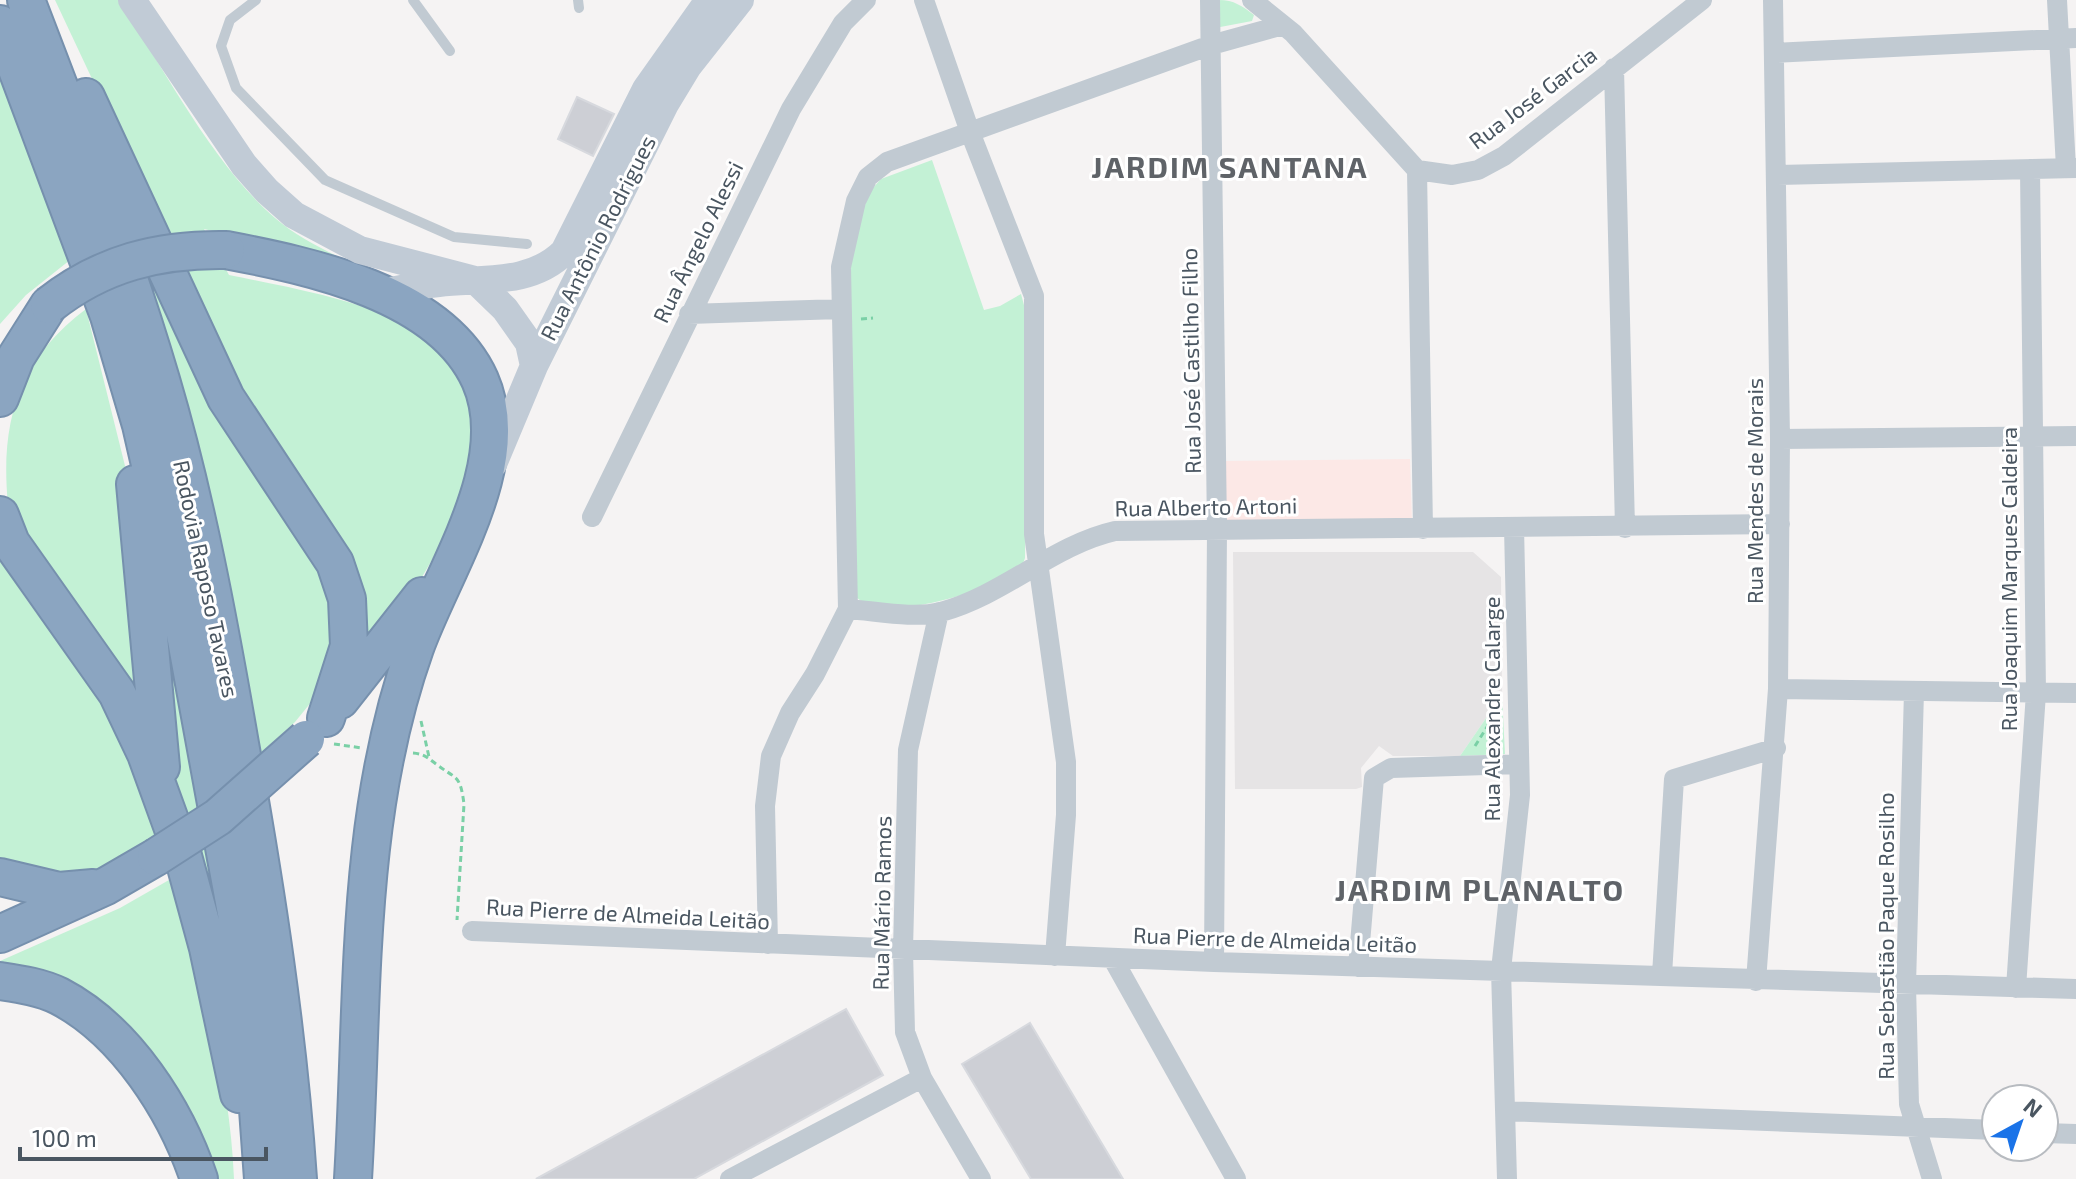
<svg xmlns="http://www.w3.org/2000/svg" width="2076" height="1179" viewBox="0 0 2076 1179" font-family="'Exo 2',sans-serif">
<rect width="100%" height="100%" fill="#f5f3f3"/>
<!-- education -->
<path fill="#e6e4e5" d="M1233 552H1473L1501 577 1502 695 1460 756H1393L1379 746 1361 768 1362 787 1356 789H1235Z"/>
<!-- medical -->
<path fill="#fce8e6" d="M1410 459 1412 523 1225 525 1224 461Z"/>
<!-- green -->
<path fill="#c3f1d5" d="M55 0H119C164 69 214 166 275 218 297 237 323 249 349 262L204 229 229 275C282 286 382 303 425 336 451 356 485 413 478 447 476 460 469 474 465 487 441 555 408 602 364 658Z
M1219 0C1234 0 1242 6 1254 15L1252 21 1215 28Z
M0 79 70 260 26 295 0 324Z
M932 160 984 310 1000 306 1021 294 1028 320 1025 558C1019 585 924 607 898 608 886 608 873 603 861 601L856 597 849 274 858 220 872 189 881 179Z
M117 191 322 562 339 613 321 690 295 722 259 755Z
M86 309 182 695 225 945 8 505C0 422 18 360 86 309Z
M0 554C22 603 63 642 92 687 121 733 139 784 158 835L90 875 0 871Z
M1502 695 1505 754 1460 756Z
M169 880C202 976 230 1078 234 1179H205L150 1069 0 973V961L120 908Z"/>
<!-- building -->
<path fill="#cdcfd5" stroke="#d7d9de" stroke-width="2" d="M577 97 614 114 593 156 558 139Z
M846 1009 883 1075 694 1179H536Z
M1030 1023 1123 1179H1031L962 1064Z"/>
<g fill="none" stroke-linecap="round" stroke-linejoin="round">
<!-- highway casing -->
<g stroke="#7690ad" stroke-width="40">
<path id="highway" d="M26 0C74 125 123 251 161 380 196 498 219 622 240 744 266 889 288 1032 298 1179
M0 24 109 316 141 425 170 552 249 984 263 1179
M86 97 226 398 335 563 347 599 349 646 326 718
M226 250C310 266 441 293 480 380 517 463 443 570 415 648 354 819 364 1001 353 1179
M0 398 16 357 49 305
M135 484 161 767
M0 515 11 543 117 693 146 754 183 856 208 948 239 1094
M340 700 422 596
M0 877 59 891 93 888
M0 934 106 886 156 857
M0 981C20 984 41 987 59 996 126 1031 176 1110 199 1179"/>
</g>
<!-- path -->
<path stroke="#7ad0a6" stroke-width="3" stroke-dasharray="6 4" stroke-linecap="butt" d="M861 319 873 318
M421 721 429 757
M334 744 362 748
M1475 746 1499 708
M413 753C425 754 428 758 436 764 457 780 460 774 464 804L457 920"/>
<!-- lane -->
<path stroke="#c1cad2" stroke-width="10" d="M256 0 230 20 221 46 236 88 325 180 454 237 527 244
M413 0 450 51
M578 0 579 8"/>
<!-- street -->
<path stroke="#c1cad2" stroke-width="20" d="M924 0 970 132 1034 296V534L1066 762V815L1055 956
M1210 0 1217 529 1214 962
M1252 0 1293 33 1417 170 1452 175 1478 170 1504 156 1702 0
M2057 0 2066 168
M1775 53 2076 38
M1614 68 1625 528
M1417 170 1423 529
M1778 175 2076 168
M689 314 841 309
M1780 439 2076 436
M592 517 791 109 843 23 866 0
M848 609C877 611 913 619 941 612 1004 595 1053 545 1115 531L1780 524
M939 612 908 750 903 950 905 1032 922 1078 981 1179
M1778 689 2076 693
M1914 691 1906 985 1909 1104 1932 1179
M472 931 1214 962 2076 989
M768 944 765 806 771 756 790 713 815 674 848 609 841 267 856 201 868 177 887 162 1211 45 1283 25
M1113 959 1236 1179
M1358 967 1374 778 1391 768 1519 764
M1662 975 1674 779 1776 748
M1756 981 1778 689 1780 439 1773 0
M2016 988 2036 693 2030 169
M1507 1111 1996 1130
M2044 1133 2076 1134
M730 1179 922 1078
M1507 1179 1501 970 1520 795 1514 527"/>
<!-- secondary -->
<path stroke="#c1cbd6" stroke-width="28" d="M132 0 244 165 267 191 294 215 360 250 475 280 505 309 529 343 534 366
M377 293C398 290 418 285 439 283 482 278 531 285 564 252L646 89 709 0
M493 464 534 366 665 104 688 66 740 0"/>
<!-- highway -->
<use href="#highway" stroke="#8ba5c1" stroke-width="36"/>
<!-- highway-bridge casing -->
<g stroke="#7690ad" stroke-width="40" stroke-linecap="butt">
<path id="highway-bridge" d="M49 305C102 263 159 249 226 250
M156 857 218 817 306 739"/>
</g>
<!-- highway-bridge -->
<use href="#highway-bridge" stroke="#8ba5c1" stroke-width="36"/>
</g>
<g text-anchor="middle" stroke-width="6" stroke-linejoin="round" paint-order="stroke">
<!-- street labels -->
<g font-size="22" fill="#4a5661" stroke="#fff">
<text transform="translate(1533 98) rotate(-37)" y="8">Rua José Garcia</text>
<text transform="translate(598 238) rotate(-63)" y="8">Rua Antônio Rodrigues</text>
<text transform="translate(698 242) rotate(-64)" y="8">Rua Ângelo Alessi</text>
<text transform="translate(1191 361) rotate(-91)" y="8">Rua José Castilho Filho</text>
<text transform="translate(1755 491) rotate(-90)" y="8">Rua Mendes de Morais</text>
<text transform="translate(1206 507) rotate(-1)" y="8">Rua Alberto Artoni</text>
<text transform="translate(206 579) rotate(78)" y="8">Rodovia Raposo Tavares</text>
<text transform="translate(2009 579) rotate(-90)" y="8">Rua Joaquim Marques Caldeira</text>
<text transform="translate(1492 709) rotate(-90)" y="8">Rua Alexandre Calarge</text>
<text transform="translate(882 903) rotate(-89)" y="8">Rua Mário Ramos</text>
<text transform="translate(628 914) rotate(3)" y="8">Rua Pierre de Almeida Leitão</text>
<text transform="translate(1886 936) rotate(-90)" y="8">Rua Sebastião Paque Rosilho</text>
<text transform="translate(1275 940) rotate(2)" y="8">Rua Pierre de Almeida Leitão</text>
</g>
<!-- district labels -->
<g font-size="30" font-weight="bold" letter-spacing="2" fill="#5f6368" stroke="#fff">
<text x="1230" y="178">JARDIM SANTANA</text>
<text x="1480" y="901">JARDIM PLANALTO</text>
</g>
</g>
<!-- north arrow -->
<g transform="translate(2020 1123) rotate(40)"><circle r="38" fill="#ffffff" stroke="#b7bbc0" stroke-width="2"/>
<path d="M0-6L14 30L0 20L-14 30Z" fill="#1a73e8"/>
<text y="-12" font-size="22" font-weight="bold" text-anchor="middle" fill="#4a5661">N</text>
</g>
<!-- scale -->
<path d="M20 1147v12h246v-12" fill="none" stroke="#4a5661" stroke-width="4"/>
<text x="32" y="1147" font-size="24" fill="#4a5661" stroke="#ffffff" stroke-width="6" paint-order="stroke">100 m</text>
</svg>
